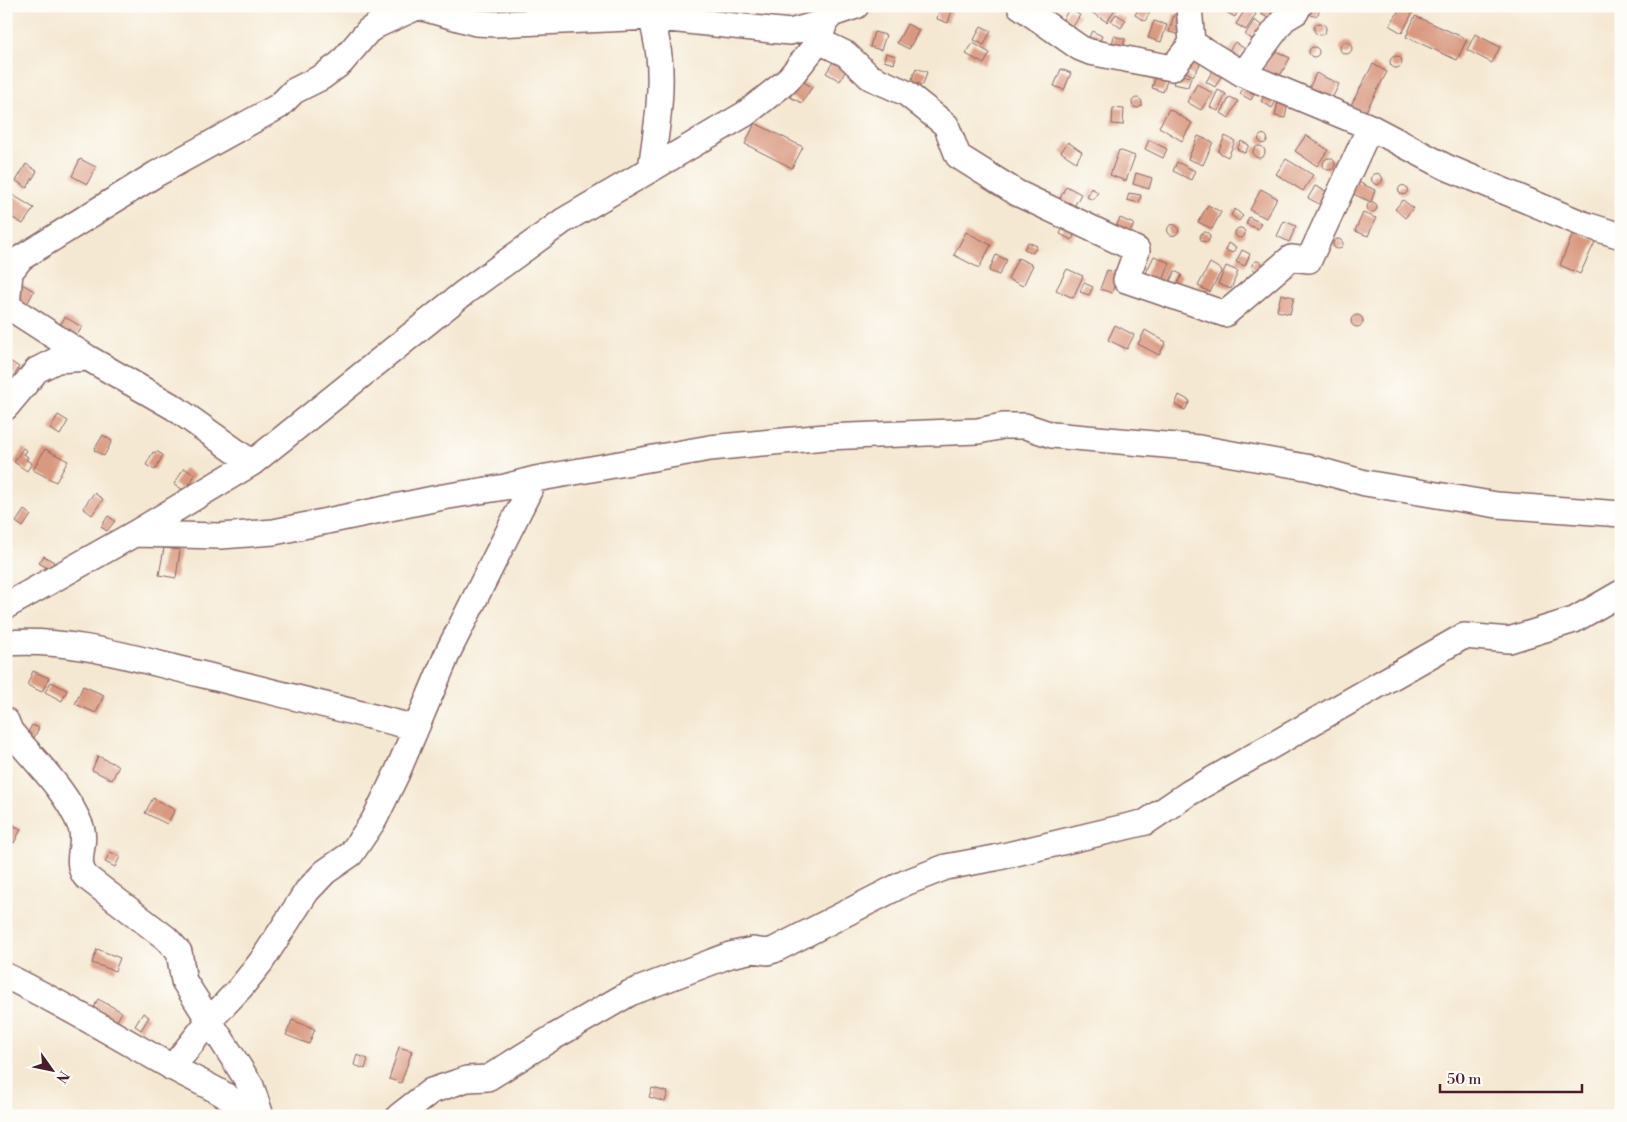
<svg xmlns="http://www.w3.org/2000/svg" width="1627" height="1122" viewBox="0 0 1627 1122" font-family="'Libre Bodoni',serif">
<rect width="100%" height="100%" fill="#fdfcf7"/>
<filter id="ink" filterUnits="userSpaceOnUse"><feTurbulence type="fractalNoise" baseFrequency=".02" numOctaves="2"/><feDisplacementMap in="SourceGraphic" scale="10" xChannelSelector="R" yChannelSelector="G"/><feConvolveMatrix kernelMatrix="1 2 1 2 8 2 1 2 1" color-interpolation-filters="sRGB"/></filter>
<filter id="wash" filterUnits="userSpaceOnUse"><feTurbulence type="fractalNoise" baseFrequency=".0096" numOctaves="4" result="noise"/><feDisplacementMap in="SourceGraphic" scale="20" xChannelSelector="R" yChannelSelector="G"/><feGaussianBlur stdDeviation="1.12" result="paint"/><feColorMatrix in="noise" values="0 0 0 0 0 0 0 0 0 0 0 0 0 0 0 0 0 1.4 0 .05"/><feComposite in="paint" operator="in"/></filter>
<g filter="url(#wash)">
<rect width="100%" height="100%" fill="#f5e8d2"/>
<g id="blocks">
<!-- building -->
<path fill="#d99980" d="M940 6 953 7 948 23 937 19Z
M1095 6H1117L1107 22 1091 12Z
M1140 6 1153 7 1145 21 1135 15Z
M1220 6H1241L1235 17 1219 8Z
M1265 6 1276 9 1270 19 1261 14Z
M1401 6 1413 12 1402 33 1390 26Z
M1309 11a5 5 0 1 1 10 0a5 5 0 1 1-10 0Z
M1246 8 1256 14 1246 30 1236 24Z
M1069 9 1080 15 1071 30 1061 23Z
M1116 14 1126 20 1121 28 1111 21Z
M1174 14 1185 17 1181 35 1169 32Z
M1415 16 1467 39 1457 60 1406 37Z
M1254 20 1263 26 1254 40 1245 35Z
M1154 21 1167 25 1161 42 1148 38Z
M1314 29a6 6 0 1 1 12 0a6 6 0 1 1-12 0Z
M907 24 919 30 909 49 897 43Z
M981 26 991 31 984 45 974 40Z
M1092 31 1102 36 1096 50 1085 45Z
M874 32 886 35 881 50 870 47Z
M1475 34 1500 47 1492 63 1467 50Z
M1114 36 1125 39 1121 55 1110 52Z
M1340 48a6 6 0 1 1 12 0a6 6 0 1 1-12 0Z
M1235 42 1245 49 1236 61 1226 55Z
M973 43 990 53 984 64 966 54Z
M1309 52a5 5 0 1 1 10 0a5 5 0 1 1-10 0Z
M1190 49 1204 58 1193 76 1179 68Z
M1274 50 1290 58 1277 81 1261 73Z
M886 53 896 56 894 64 884 61Z
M1390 62a6 6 0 1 1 12 0a6 6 0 1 1-12 0Z
M833 62 846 70 840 81 826 73Z
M1373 64 1387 72 1365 113 1351 105Z
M916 68 927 72 923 85 911 82Z
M1061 69 1071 73 1064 90 1054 86Z
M1213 70 1222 75 1215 87 1206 82Z
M1157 71 1169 75 1163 92 1152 88Z
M1316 73 1339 84 1330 103 1307 93Z
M1176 74 1191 77 1188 87 1173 84Z
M800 80 812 87 802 103 790 97Z
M1197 84 1212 93 1201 110 1187 102Z
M1243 88 1254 94 1251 100 1240 94Z
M1268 89 1279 95 1272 108 1261 101Z
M1218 90 1226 94 1218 111 1210 107Z
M1230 97 1238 101 1229 118 1221 113Z
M1132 103a5 5 0 1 1 10 0a5 5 0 1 1-10 0Z
M1278 101 1288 103 1285 118 1275 116Z
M1113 108 1124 109 1123 125 1112 124Z
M1169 109 1192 123 1182 141 1159 127Z
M755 123 803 147 792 168 745 144Z
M1258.5 139a4.5 4.5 0 1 1 9 0a4.5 4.5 0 1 1-9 0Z
M1306 135 1328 150 1317 166 1295 151Z
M1198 136 1213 142 1203 165 1188 159Z
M1225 136 1235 141 1228 157 1218 152Z
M1149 140 1167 149 1163 158 1145 149Z
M1241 141 1249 145 1245 153 1237 149Z
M1068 142 1082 152 1076 162 1061 152Z
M1253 152a6 6 0 1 1 12 0a6 6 0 1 1-12 0Z
M1119 150 1135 156 1126 181 1110 175Z
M1323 164a6 6 0 1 1 12 0a6 6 0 1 1-12 0Z
M80 159 96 167 87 184 72 176Z
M1286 159 1313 175 1303 191 1276 174Z
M1177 162 1195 171 1191 180 1173 171Z
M26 164 37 171 27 188 16 181Z
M1136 173 1152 178 1149 189 1133 184Z
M1371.5 179a5.5 5.5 0 1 1 11 0a5.5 5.5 0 1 1-11 0Z
M1356 181 1375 190 1371 202 1351 193Z
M1398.5 190a4.5 4.5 0 1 1 9 0a4.5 4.5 0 1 1-9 0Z
M1066 186 1081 194 1070 214 1056 207Z
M1315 186 1328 192 1321 205 1308 198Z
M1091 188 1098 192 1093 200 1087 197Z
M1261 189 1277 198 1266 218 1250 210Z
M1129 193 1141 195 1139 203 1127 200Z
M11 194 34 208 23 224 6 214V202Z
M1403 200 1413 208 1405 218 1395 209Z
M1367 207a5 5 0 1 1 10 0a5 5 0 1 1-10 0Z
M1208 205 1221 212 1212 229 1198 222Z
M1235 209 1243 216 1239 221 1231 215Z
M1363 213 1376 218 1368 236 1355 231Z
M1249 217 1261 223 1258 229 1246 224Z
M1120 218 1134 224 1126 241 1112 235Z
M1284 221 1296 226 1289 242 1277 236Z
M1065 223 1077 228 1072 240 1060 234Z
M1167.5 230a5.5 5.5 0 1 1 11 0a5.5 5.5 0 1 1-11 0Z
M1235 233a5 5 0 1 1 10 0a5 5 0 1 1-10 0Z
M1574 231 1596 240 1580 274 1560 265Z
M966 232 991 245 979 268 954 255Z
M1200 237a5 5 0 1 1 10 0a5 5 0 1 1-10 0Z
M1333 244a5 5 0 1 1 10 0a5 5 0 1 1-10 0Z
M1028 242 1037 246 1033 253 1024 249Z
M1228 243 1236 247 1233 253 1225 250Z
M1242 250 1250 254 1245 266 1236 262Z
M996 255 1007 260 999 275 989 271Z
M1154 256 1170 263 1162 283 1145 275Z
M1018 258 1033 265 1023 286 1008 279Z
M1252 266a5 5 0 1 1 10 0a5 5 0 1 1-10 0Z
M1210 263 1222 270 1210 292 1198 286Z
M1226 266 1238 271 1231 289 1218 284Z
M1067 269 1083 276 1073 298 1056 290Z
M1107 270 1118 273 1112 293 1100 289Z
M1175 271 1182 275 1176 286 1169 283Z
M1084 283 1093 287 1089 295 1080 292Z
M22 284 34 291 26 306 14 298Z
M1281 294 1294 297 1290 314 1277 311Z
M1351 321a6 6 0 1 1 12 0a6 6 0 1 1-12 0Z
M65 317 82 327 73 342 56 332Z
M1115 325 1134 335 1127 349 1108 340Z
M1145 330 1166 342 1159 355 1138 344Z
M10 361 19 367 9 384 6 383V368Z
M1179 395 1190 401 1185 410 1175 405Z
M58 415 68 421 60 435 50 429Z
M103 435 112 441 104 456 94 450Z
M23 448 27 451 24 454 28 457 26 460 32 463 27 471 14 462Z
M45 449 68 461 56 482 33 470Z
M156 451 163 455 155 470 146 465 153 452 155 453Z
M184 468 195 475 185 491 174 484Z
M94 493 103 499 92 515 83 508Z
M24 510 31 515 23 527 16 522Z
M108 516 115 521 107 531 101 527Z
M164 548 180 550 176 578 159 575Z
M44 556 54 562 49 569 39 563Z
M33 671 49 678 42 692 27 685Z
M51 682 67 690 62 701 45 692Z
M83 686 104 695 96 713 75 704Z
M32 725 39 728 30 745 23 742Z
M98 756 119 766 112 780 92 770Z
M153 798 175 810 167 824 145 813Z
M6 822 21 829 14 843 6 839Z
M110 852 120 857 115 867 105 862Z
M97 949 120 958 115 971 92 963Z
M98 999 122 1012 117 1021 93 1009Z
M143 1013 149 1017 141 1030 135 1026Z
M292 1020 315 1029 309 1044 286 1035Z
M399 1047 412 1051 401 1083 389 1079Z
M357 1055 368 1059 365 1069 354 1065Z
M652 1088 668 1092 665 1102 649 1097Z"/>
</g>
</g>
<g filter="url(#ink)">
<use href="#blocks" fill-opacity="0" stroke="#866565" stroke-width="1"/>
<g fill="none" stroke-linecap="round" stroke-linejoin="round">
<!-- minor casing -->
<g stroke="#866565" stroke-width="28">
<path id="minor" d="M416 6 476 23 495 24 651 17 790 32 825 22
M649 6C653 23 657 39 659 56 663 93 656 132 651 169
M1020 6 1080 48 1090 52 1172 68 1192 43
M1189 6 1192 43 1243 74 1370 127 1446 167 1583 224 1621 236
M819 41 846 54 870 77 906 93 946 125 958 156 1017 193 1137 250 1126 280 1225 314 1291 258 1309 260 1370 127
M1243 74 1284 19 1296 12 1299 6
M6 305 88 358 175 408 252 463
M7 305 10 272 21 258 156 174 279 106 294 91 322 77 341 63 368 31 377 25 417 7
M6 407 37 370 57 360 88 358
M134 534 221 536 274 532 443 497 505 487 535 479 710 448 825 437 978 431 1003 426H1025L1052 435 1199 448 1311 468 1365 483 1497 505 1621 514
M6 606 134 534 252 463 465 292 563 221 745 114 787 81 819 41 825 22 832 14 856 6
M6 643C72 638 136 659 200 674 272 692 344 709 416 728
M6 721 10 731C34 760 67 791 81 827 87 844 74 860 85 876L166 938 179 952 184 981 251 1086 261 1116
M6 976C62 1003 116 1036 170 1066 201 1084 225 1090 251 1116
M172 1068 209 1021 241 987 261 962 307 891 325 872 351 854 374 820 397 773 449 650 535 479
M399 1116 431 1091 467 1079 488 1078 552 1038 630 993 730 955 753 950 767 952 774 950 905 883 946 867 995 858 1146 822 1189 793 1464 636 1509 640 1574 620 1621 593"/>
</g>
<!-- minor -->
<use href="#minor" stroke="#fff" stroke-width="25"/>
</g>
</g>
<!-- margin -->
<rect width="1627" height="1122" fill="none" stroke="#fdfcf7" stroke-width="25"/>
<!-- north arrow -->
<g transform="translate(52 1070) rotate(123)" stroke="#fdfcf7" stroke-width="4" paint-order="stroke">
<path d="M0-4L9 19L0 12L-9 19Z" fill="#4a1f2b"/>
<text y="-8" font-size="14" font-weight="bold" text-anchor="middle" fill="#4a1f2b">N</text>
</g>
<!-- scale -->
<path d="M1440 1084v8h142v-8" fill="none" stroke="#4a1f2b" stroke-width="2.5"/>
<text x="1447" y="1084" font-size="15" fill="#4a1f2b" stroke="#fdfcf7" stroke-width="4" paint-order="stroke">50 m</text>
</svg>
